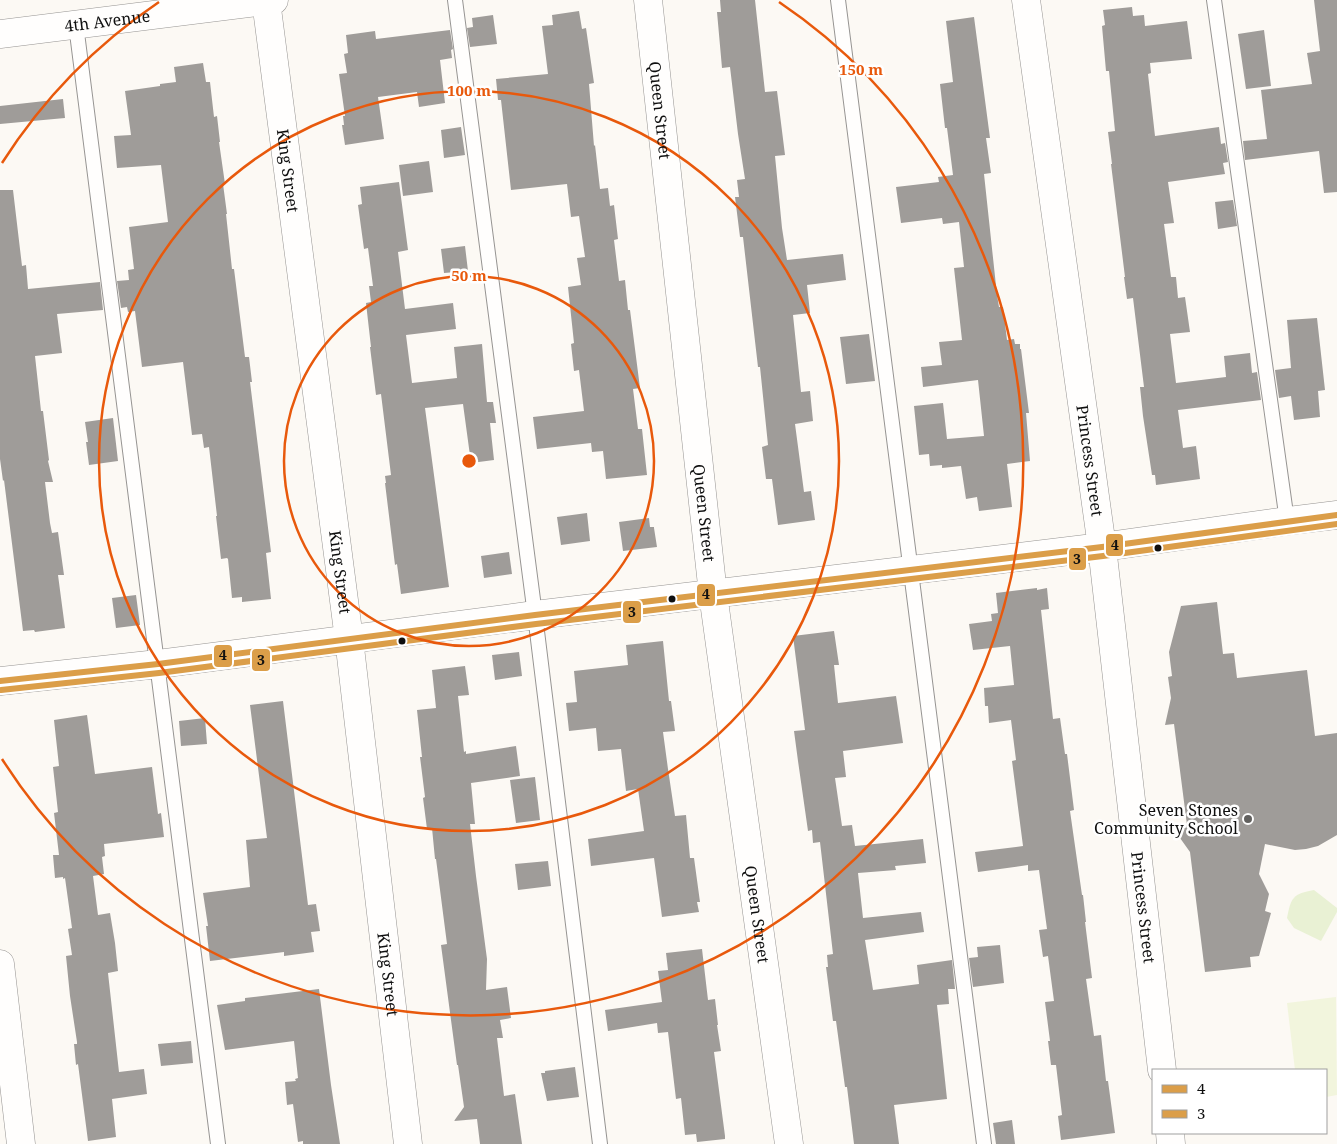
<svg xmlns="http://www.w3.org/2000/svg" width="1337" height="1144" viewBox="0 0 1337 1144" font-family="'Noto Serif',serif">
<rect width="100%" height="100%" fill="#fcf9f4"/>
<!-- green -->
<path fill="#e9f1d4" d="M1314 890 1337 908V912L1321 941 1294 928 1287 918C1291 897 1293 894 1314 890Z"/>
<!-- pitch -->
<path fill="#f2f5dd" d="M1336 997 1337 1095 1326 1097V1070H1295L1287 1003Z"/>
<!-- building -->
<path fill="#9f9c99" d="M720 0H755L765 92 777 91 785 155 775 156 782 228 787 260 843 254 846 280 807 285 810 313 793 315 801 392 810 391 813 421 795 424 804 492 811 491 815 520 778 525 772 479H766L762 447 768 445 760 367H758L743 237H740L735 197H739L737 180 745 179 738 134 730 67 722 68 717 12H721Z
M1314 0H1337V192L1324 193 1319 151 1245 160 1243 141 1267 139 1261 90 1312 84 1307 53 1320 51Z
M1132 7 1133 16 1144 15 1145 26 1187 21 1192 59 1150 63 1151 73 1148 74 1155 136 1219 127 1221 144 1225 143 1228 162 1223 163 1225 174 1168 182 1174 223 1164 224 1171 277H1176L1178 298 1185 297 1190 332 1170 334 1176 383 1226 377 1224 356 1250 353 1252 373 1257 372 1261 400 1178 410 1183 448 1196 446 1200 479 1156 485 1155 475H1152L1143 416 1140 387H1144L1133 298 1127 299 1124 277H1125L1111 164H1112L1108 132 1115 131 1109 71H1106L1102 26 1105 25 1103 10Z
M579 11 582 29 586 28 594 83 589 84 594 146 595 145 600 189 608 188 610 206 614 205 618 239 614 240 619 281 625 280 628 310H630L640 388 633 389 638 429H642L647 475 606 479 603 451 592 452 591 443 537 449 533 417 584 411 579 370 574 371 571 344 574 343 568 287 581 285 577 258 585 257 579 216 571 217 567 184 511 190 501 100H498L496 79 548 74 542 26 553 25 552 15Z
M493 15 497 44 470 47 467 28 473 27 472 18Z
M974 17 990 138H986L991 173 984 174 997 295 999 307H1003L1007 340 1014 339 1015 344H1020V349H1021L1029 413H1026L1030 461 1007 464 1012 507 979 511 977 497 966 499 961 466 942 468V465L930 466 929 454 919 455 914 406 943 403 947 439 984 436 978 380 923 387 921 367 942 365 939 342 962 340 954 268 964 267 959 222 943 224 942 218 901 223 896 187 939 182 938 177 953 175 947 128H945L940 84 953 82 946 21Z
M450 30 453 49 451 50 452 58 440 60 445 103 419 107 417 92 378 97 384 139 345 145 342 125H344L343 116H345L339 74 347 73 344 54 348 53 346 35 375 31 376 39Z
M1264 30 1271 86 1246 89 1238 34Z
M203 63 206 82H210L214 117 217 116 220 142H219L225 184H223L227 214H226L232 269H234L245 357H249L252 382H250L271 552 266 553 271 599 242 602V597L232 598 228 559 227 558 221 559 216 516H217L209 447 204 448 202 434 192 435 183 362 142 367 135 311 128 312 127 307 121 308 117 281 129 280 128 270 134 269 129 227 168 222 161 165 117 168 114 136 131 135 125 91 160 86V84L176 82 174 67Z
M63 99 65 118 0 124V106Z
M461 127 465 155 444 158 441 130Z
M429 161 433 192 403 196 399 165Z
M399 182 408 250 398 252 405 309 453 303 456 329 406 335 412 383 457 378 454 347 482 344 487 402H493L496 423H490L494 460 471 463 463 404 425 408 449 587 401 594 397 564 395 565 385 483H386L385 476 391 475 381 394 376 395 370 347H371L366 303 371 302 369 286H373L368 248 364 249 358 205 362 204 360 187Z
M0 190H13L22 266 26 265 28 289 100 282 103 310 57 314 62 353 35 356 41 411H43L49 460 48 461 53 482H45L50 523 52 533 58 532 64 575H58L65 628 35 632 34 630 23 631 4 480 3 481 0 459Z
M1233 200 1237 226 1218 229 1215 202Z
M465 246 468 271 444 273 441 249Z
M1317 318 1325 390 1318 391 1320 417 1294 420 1291 396 1279 398 1275 370 1291 368 1287 320Z
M869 334 875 381 846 384 840 337Z
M113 418 118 461 89 465 86 442H88L85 422Z
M587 513 590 541 561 545 557 517Z
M649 518 650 527H654V528L657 547 623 551 619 522Z
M509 552 512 574 484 578 481 556Z
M1037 588V590L1047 588 1049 609 1041 610 1053 719 1060 718 1065 754H1067L1074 810 1070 811 1082 895H1083L1086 922H1085L1092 978 1086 979 1094 1036 1101 1035 1106 1081H1108L1115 1133 1061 1140 1058 1116 1062 1115 1056 1065H1051L1048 1041H1050L1045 1002 1054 1001 1048 956 1043 957 1039 930 1047 929 1039 870 1028 871V865L978 872 975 852 1023 846 1012 761 1016 760 1011 720 989 723 988 706H985L984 688 1014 685 1010 646 973 650 969 624 992 621 991 614 998 613 996 593Z
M136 595 140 625 116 628 112 598Z
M1217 602 1223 654 1234 653 1237 678 1307 670 1315 736 1337 733V835L1318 846 1306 849 1295 850 1265 844 1259 874 1269 894 1265 911 1271 913 1259 956 1250 957 1251 967 1205 972 1190 852 1180 838 1179 826 1187 825 1174 724 1165 725 1171 698 1168 677 1172 676 1169 652 1181 606Z
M834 631 839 665H834L838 703 896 696 903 743 843 751 846 777 835 778 842 826 852 825 855 846 923 839 926 863 895 866 896 870 858 873 863 918 921 912 924 932 865 940 873 990 919 984 917 965 952 960 955 989H948L949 1004 937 1005 947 1099 894 1105 899 1144H854L847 1087H845L836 1021H833L826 967H828L827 955 833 954 820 842 813 843 812 830 808 831 798 761 794 731 805 730 793 636Z
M663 641 669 701H671L675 731 663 732 668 769 675 816 686 815 690 858H694L700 902H697L699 912 662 917 654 858 591 866 588 839 644 831 638 789 626 791 621 749 598 751 596 728 569 731 566 703 577 702 574 671 628 665 626 645Z
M519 652 522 676 495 680 492 655Z
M465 666 469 695 458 696 464 752 466 751V754L516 746 520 776 471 783 475 824H470L476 876 487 959 486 990 507 987 511 1018 500 1020 503 1038H497L504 1096 515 1094 522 1144H480L477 1119 454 1121 464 1107 458 1065H457L441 945 447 944 436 859H435L432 828 427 829 423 798 425 797 420 757H422L417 710 436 708 432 670Z
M283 701 308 905 316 904 320 931 311 932 314 952 284 956V952L210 961 206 926H208L203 893 250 887 246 840 267 838 250 705Z
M87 715 95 774 152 767 158 814 161 813 164 837 104 844 105 856 102 857 104 874 93 876 98 915 110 913 115 943 118 971 108 973 119 1072 144 1069 147 1094 112 1099 116 1137 88 1141 78 1064 76 1065 74 1044H77V1042L70 996 66 956 72 955 68 929 72 928 65 878 63 879V877L55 878 53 855H59L54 813 58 812 53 767 59 766 54 720Z
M205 718 207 744 181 746 179 721Z
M535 777 540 820 516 823 510 780Z
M548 861 551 886 518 890 515 864Z
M1000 945 1004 983 973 987 969 958 978 957 977 947Z
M702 949 708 1000 715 999 718 1025H717L721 1051 714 1052 725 1136V1139L697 1142 696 1134 685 1135 681 1098 676 1099 668 1032 658 1033 657 1023 608 1031 605 1010 662 1002 658 971 668 970 666 953Z
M319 989 331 1085 340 1144H303V1141L298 1142 293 1104 287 1105 285 1082 296 1081 295 1079 298 1078 294 1041 225 1050 217 1005 245 1001V998Z
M191 1041 193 1063 161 1066 158 1044Z
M575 1067 579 1097 547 1101 541 1073H545V1071Z
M1012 1120 1015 1144H996L993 1123Z"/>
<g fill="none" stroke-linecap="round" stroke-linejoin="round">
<!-- service casing -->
<g stroke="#969492" stroke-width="16">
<path id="service" d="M455 0 535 615 600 1144
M838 0 984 1144
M1214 0 1287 521
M76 25 218 1144"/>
</g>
<!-- minor casing -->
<g stroke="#969492" stroke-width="29">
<g id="minor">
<path id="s1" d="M648 0 713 594 789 1144"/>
<path id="s2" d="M1026 0 1102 547 1162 1070"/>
<path id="s3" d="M266 1 349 639 408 1144"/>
<path d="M0 681 158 664 535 615 1102 547 1287 521 1337 515"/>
<path d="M0 964 21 1144"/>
<path d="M1170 1133 1171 1144"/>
</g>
</g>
<!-- tertiary casing -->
<g stroke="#969492" stroke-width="29">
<g id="tertiary">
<path id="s4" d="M0 34 274 0"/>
</g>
</g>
<!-- service -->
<use href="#service" stroke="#fffefd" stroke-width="14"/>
<!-- minor -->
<use href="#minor" stroke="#fffefd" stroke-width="28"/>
<!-- tertiary -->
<use href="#tertiary" stroke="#fffefd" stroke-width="28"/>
<!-- bus-1 casing -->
<g stroke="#fff" stroke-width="10">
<path id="bus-1" d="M0 681 158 664 535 615 1102 547 1337 515"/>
</g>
<!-- bus-2 casing -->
<g stroke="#fff" stroke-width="10">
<path id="bus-2" d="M1 690 159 673 536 624 1103 556 1337 524"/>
</g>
<!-- bus-1 -->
<use href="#bus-1" stroke="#db9e49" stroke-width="6"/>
<!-- bus-2 -->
<use href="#bus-2" stroke="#db9e49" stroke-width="6"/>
</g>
<!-- distance rings -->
<g fill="none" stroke="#e8590c" stroke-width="2.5">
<circle cx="469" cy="461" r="185"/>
<circle cx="469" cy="461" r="370"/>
<path d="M2 163A554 554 0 0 1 159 2M779 2A554 554 0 1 1 2 759"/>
</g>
<!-- markers -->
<g fill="#0f0f0f" stroke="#fff" stroke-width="2">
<circle cx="1158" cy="548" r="4.5"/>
<circle cx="672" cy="599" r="4.5"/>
<circle cx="402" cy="641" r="4.5"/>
</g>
<circle fill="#62615f" stroke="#fff" stroke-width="2" cx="1248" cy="819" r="5"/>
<g text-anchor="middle" stroke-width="5" stroke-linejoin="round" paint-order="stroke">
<!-- street labels -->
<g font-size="16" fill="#0f0f0f" stroke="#fff">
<text dy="6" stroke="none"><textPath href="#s4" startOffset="108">4th Avenue</textPath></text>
<text dy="6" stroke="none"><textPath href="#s1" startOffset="111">Queen Street</textPath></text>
<text dy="6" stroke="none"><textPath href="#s3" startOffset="171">King Street</textPath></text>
<text dy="6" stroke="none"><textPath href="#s2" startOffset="465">Princess Street</textPath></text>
<text dy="6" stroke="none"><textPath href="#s1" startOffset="516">Queen Street</textPath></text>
<text dy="6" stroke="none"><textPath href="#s3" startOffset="576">King Street</textPath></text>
<text dy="6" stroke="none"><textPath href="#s2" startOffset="915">Princess Street</textPath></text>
<text dy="6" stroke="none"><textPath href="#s1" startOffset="921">Queen Street</textPath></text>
<text dy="6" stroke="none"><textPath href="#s3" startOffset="981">King Street</textPath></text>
</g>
<!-- poi labels -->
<g font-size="16" fill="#0f0f0f" stroke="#fff" text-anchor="end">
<text x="1238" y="816">Seven Stones<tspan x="1238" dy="18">Community School</tspan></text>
</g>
</g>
<circle cx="469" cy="461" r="8" fill="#e8590c" stroke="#fff" stroke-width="2.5"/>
<g font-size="15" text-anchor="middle" font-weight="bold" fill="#e8590c" stroke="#fff" stroke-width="5" stroke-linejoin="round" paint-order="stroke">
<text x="861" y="75">150 m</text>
<text x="469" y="96">100 m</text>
<text x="469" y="281">50 m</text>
</g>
<g stroke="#fff" stroke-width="2">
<rect x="1105" y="533" width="19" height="24" rx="5" fill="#db9e49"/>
<rect x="1068" y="547" width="19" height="24" rx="5" fill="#db9e49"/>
<rect x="696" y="583" width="20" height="24" rx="5" fill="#db9e49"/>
<rect x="622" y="600" width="20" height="24" rx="5" fill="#db9e49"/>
<rect x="213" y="644" width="20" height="24" rx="5" fill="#db9e49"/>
<rect x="251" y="648" width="20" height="24" rx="5" fill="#db9e49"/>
</g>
<g font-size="14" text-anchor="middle" font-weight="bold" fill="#111">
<text x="1115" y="550">4</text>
<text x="1077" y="564">3</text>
<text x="706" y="599">4</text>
<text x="632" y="617">3</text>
<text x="223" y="660">4</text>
<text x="261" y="665">3</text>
</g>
<!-- legend -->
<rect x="1152" y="1069" width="175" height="65" fill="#ffffff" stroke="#9f9f9f"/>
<rect x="1162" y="1085" width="25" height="8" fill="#db9e49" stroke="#9f9f9f"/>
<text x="1197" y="1094" font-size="15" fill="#0f0f0f">4</text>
<rect x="1162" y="1110" width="25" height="8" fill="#db9e49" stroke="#9f9f9f"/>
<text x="1197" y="1119" font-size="15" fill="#0f0f0f">3</text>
</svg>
